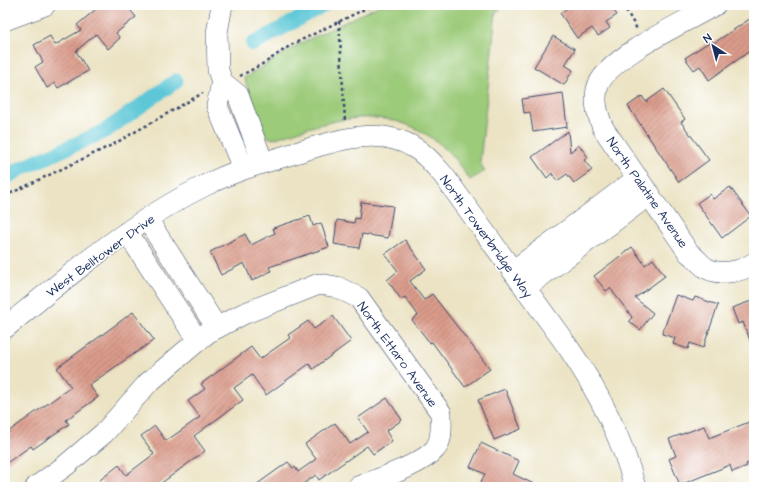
<svg xmlns="http://www.w3.org/2000/svg" width="759" height="492" viewBox="0 0 759 492" font-family="'Architects Daughter',sans-serif">
<defs>
<pattern id="building-hatch" width="6" height="6" patternUnits="userSpaceOnUse"><rect width="6" height="6" fill="#da9b8a"/><path d="M-1 1l2-2M0 6l6-6M5 7l2-2" fill="none" stroke="#b07f74"/></pattern>
</defs>
<rect width="100%" height="100%" fill="#fff"/>
<filter id="ink" filterUnits="userSpaceOnUse"><feTurbulence type="fractalNoise" baseFrequency=".025" numOctaves="2"/><feDisplacementMap in="SourceGraphic" scale="8" xChannelSelector="R" yChannelSelector="G"/><feConvolveMatrix kernelMatrix="1 2 1 2 8 2 1 2 1" color-interpolation-filters="sRGB"/></filter>
<filter id="wash" filterUnits="userSpaceOnUse"><feTurbulence type="fractalNoise" baseFrequency=".012" numOctaves="4" result="noise"/><feDisplacementMap in="SourceGraphic" scale="16" xChannelSelector="R" yChannelSelector="G"/><feGaussianBlur stdDeviation="0.9" result="paint"/><feColorMatrix in="noise" values="0 0 0 0 0 0 0 0 0 0 0 0 0 0 0 0 0 1.4 0 .05"/><feComposite in="paint" operator="in"/></filter>
<g filter="url(#wash)">
<rect width="100%" height="100%" fill="#ebe3c3"/>
<!-- green -->
<path fill="#9ccb79" stroke="#5c7d6c" d="M380 5H506L496 12 480 163 485 171 470 180C460 166 450 151 436 141 383 101 329 121 273 139L266 136 244 78 299 44Z"/>
<g fill="none" stroke-linecap="round" stroke-linejoin="round">
<!-- canal -->
<path stroke="#5dc7d7" stroke-width="15" d="M253 44 324 5
M5 178 20 169 105 131 176 81"/>
</g>
<g id="blocks">
<!-- building -->
<path fill="url(#building-hatch)" d="M101 5H126L136 17 116 33 120 38 108 49 96 34 76 51 88 71 58 88 55 83 47 88 35 67 43 62 34 45 50 36 55 45 81 30 77 25Z
M572 5H610L617 15 606 22 610 28 598 36 592 28 577 38 560 13Z
M754 16V48L709 80 700 66 694 70 685 58 712 40 714 43Z
M553 36 575 49 565 65 573 70 564 85 534 67Z
M664 89 685 119 681 122 709 160 679 182 628 106 642 96 646 102Z
M563 93 567 127 533 132 530 112 524 113 522 99Z
M568 131 570 152 579 145 588 157 584 160 592 170 574 183 567 174 557 181 552 173 547 178 532 157Z
M730 187 751 216 722 238 697 203 710 194 713 199Z
M361 202 393 206 388 238 362 234 359 248 334 244 337 220 354 223 355 218 359 219Z
M310 216 313 226 321 223 329 247 269 267 271 271 252 281 244 263 221 275 210 252 245 234 251 245 275 233 273 228Z
M405 240 426 269 410 281 424 300 432 294 490 369 465 387 432 342 430 343 412 320 418 315 405 297 401 299 387 280 398 271 385 254Z
M632 247 645 265 653 259 665 276 635 298 653 313 640 330 629 321 632 317 610 288 606 291 594 276Z
M676 295 693 301 695 297 718 305 703 348 690 343 688 349 673 344 675 338 662 334Z
M754 300V348H753L743 322 738 324 732 308Z
M133 312 154 340 89 385 98 397 66 420 69 424 33 449 31 446 5 464V434L71 387 57 368Z
M333 316 351 341 313 369 309 364 266 395 252 375 234 388 243 400 194 436 205 451 156 487H105L100 480 119 465 126 475 154 454 141 436 155 426 166 441 200 417 188 401 205 389 201 384 251 347 260 359 290 338 288 335 308 321 314 329Z
M505 389 521 429 494 440 478 400Z
M387 398 402 420 386 431 392 441 373 454 367 446 319 480 316 475 299 487H253L288 462 293 468 295 467 298 472 316 459 305 444 335 423 350 444 368 432 358 418Z
M754 420V461L746 464 747 466 732 472 730 465 680 485 669 459 676 456 669 439 704 426 709 438Z
M481 443 519 461 513 474 540 487H478L485 474 470 467Z"/>
</g>
</g>
<g filter="url(#ink)">
<use href="#blocks" fill-opacity="0" stroke="#3a4a6d" stroke-width="1"/>
<g fill="none" stroke-linecap="round" stroke-linejoin="round">
<!-- minor casing -->
<g stroke="#3a4a6d" stroke-width="22">
<path id="minor" d="M222 5 217 33 218 70 222 82 217 106 243 168
M715 5C687 21 604 58 597 89 594 104 598 115 603 128L689 253C695 257 700 264 706 268 720 276 741 272 754 263
M5 20 45 5
M222 82 238 95 263 163
M147 219 217 328
M127 232 198 341
M513 271 638 178
M525 288 650 194
M5 328C68 276 131 222 204 186 233 171 262 163 292 154 331 142 378 124 415 148 427 155 435 166 444 176L568 347C596 388 622 438 635 487
M36 487 65 466 104 433 148 383 207 333 243 314 319 284 337 287 359 298 441 413C441 425 443 440 435 449 422 465 377 479 358 487"/>
</g>
<!-- path -->
<path stroke="#3a4a6d" stroke-width="2.5" stroke-dasharray="3 3" stroke-linecap="butt" d="M623 5 637 29
M339 21 345 121
M240 76 266 62 291 45 373 5
M5 196 114 144 203 93"/>
<!-- minor -->
<use href="#minor" stroke="#fff" stroke-width="21"/>
</g>
</g>
<g text-anchor="middle" stroke-width="3.5" stroke-linejoin="round" paint-order="stroke">
<!-- street labels -->
<g font-size="13" fill="#1b2f5e" stroke="#fff">
<text transform="translate(648 192) rotate(55)" y="5">North Palatine Avenue</text>
<text transform="translate(487 236) rotate(54)" y="5">North Towerbridge Way</text>
<text transform="translate(100 255) rotate(-36)" y="5">West Belltower Drive</text>
<text transform="translate(398 354) rotate(54)" y="5">North Ettaro Avenue</text>
</g>
</g>
<!-- margin -->
<rect width="759" height="492" fill="none" stroke="#fff" stroke-width="20"/>
<!-- north arrow -->
<g transform="translate(713 46) rotate(324)" stroke="#ffffff" stroke-width="3" paint-order="stroke">
<path d="M0-3L7 15L0 10L-7 15Z" fill="#1b2f5e"/>
<text y="-6" font-size="11" font-weight="bold" text-anchor="middle" fill="#1b2f5e">N</text>
</g>
</svg>
